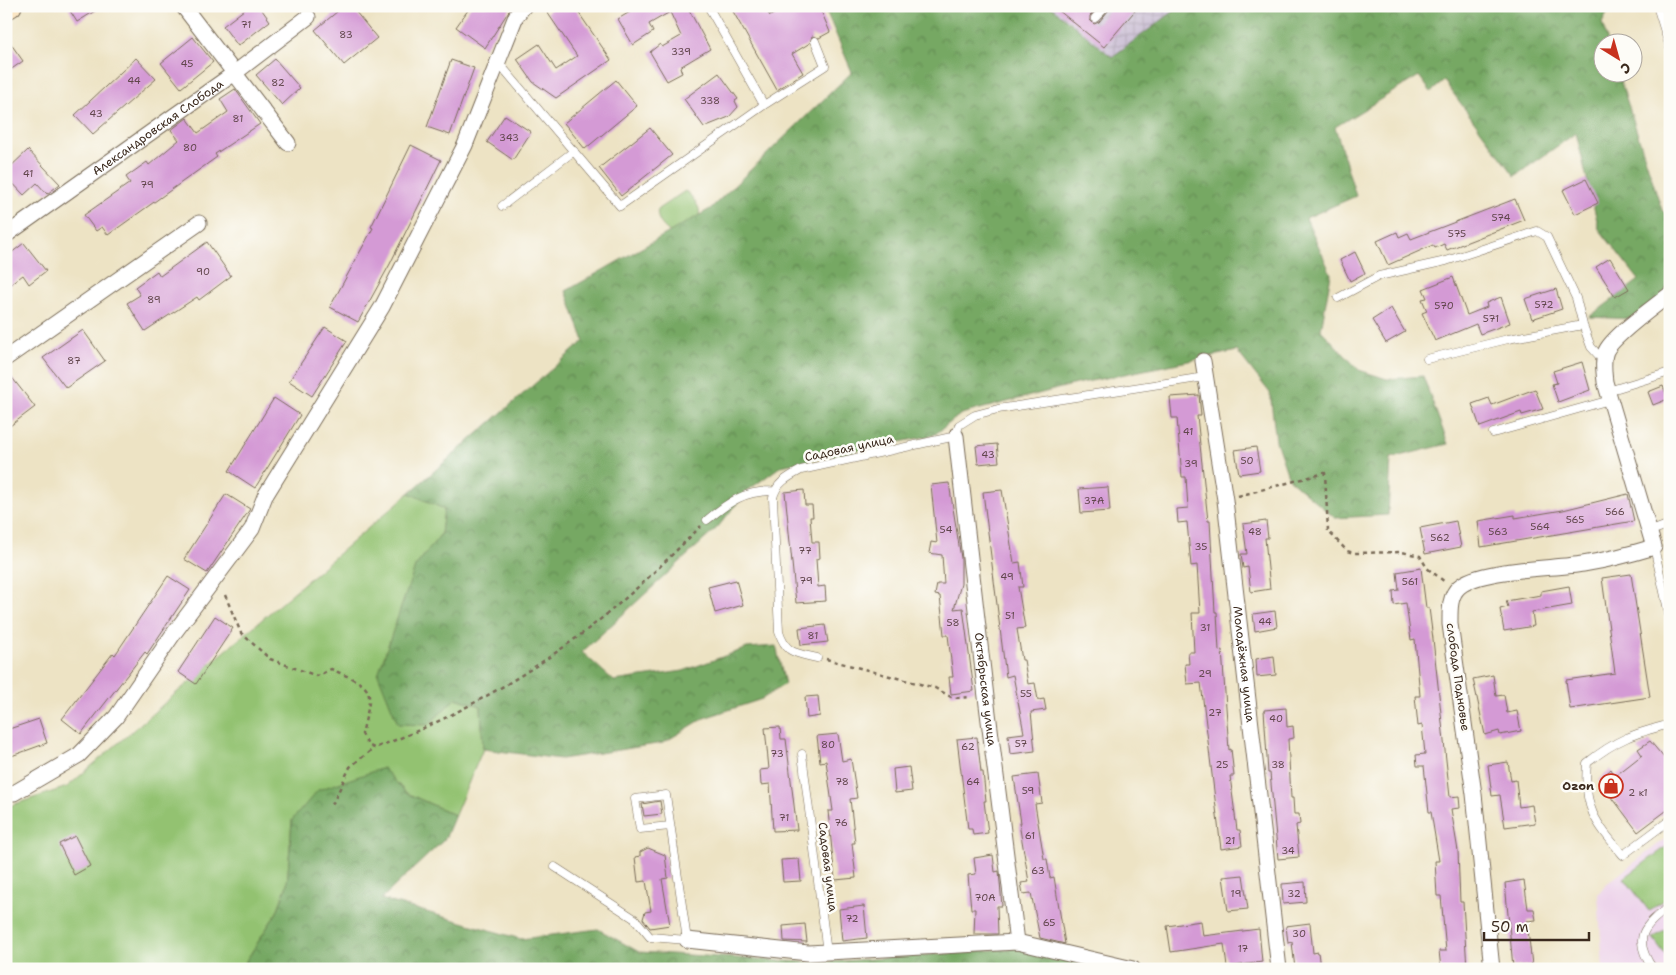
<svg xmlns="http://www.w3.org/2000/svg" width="1676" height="975" viewBox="0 0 1676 975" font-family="'Shantell Sans',sans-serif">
<defs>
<pattern id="industrial-grid" width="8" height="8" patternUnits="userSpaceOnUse" patternTransform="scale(1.25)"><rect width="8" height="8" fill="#cbbfd5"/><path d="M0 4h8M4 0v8" fill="none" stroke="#afa4b6"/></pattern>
<pattern id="forest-crowns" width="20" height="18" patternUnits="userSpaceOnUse" patternTransform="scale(1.25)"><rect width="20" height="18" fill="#76a863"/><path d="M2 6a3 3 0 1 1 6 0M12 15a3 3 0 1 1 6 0" fill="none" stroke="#628951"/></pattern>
</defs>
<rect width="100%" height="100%" fill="#fdfcf7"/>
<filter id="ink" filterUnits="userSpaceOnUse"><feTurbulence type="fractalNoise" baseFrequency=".02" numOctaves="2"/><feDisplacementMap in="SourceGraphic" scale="10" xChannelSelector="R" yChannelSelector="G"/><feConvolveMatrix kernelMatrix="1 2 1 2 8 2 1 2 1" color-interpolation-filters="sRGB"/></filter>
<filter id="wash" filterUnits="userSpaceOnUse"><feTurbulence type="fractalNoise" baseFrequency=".0096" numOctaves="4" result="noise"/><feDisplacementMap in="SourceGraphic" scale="20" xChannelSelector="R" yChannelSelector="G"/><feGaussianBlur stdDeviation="1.12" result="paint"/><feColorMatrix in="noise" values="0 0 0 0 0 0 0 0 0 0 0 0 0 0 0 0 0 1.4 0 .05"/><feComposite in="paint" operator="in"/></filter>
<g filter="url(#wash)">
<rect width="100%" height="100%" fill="#ede3c4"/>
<!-- built -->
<path fill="#ecd1ea" d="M1670 835V969H1603L1598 894 1605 885Z"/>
<!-- industrial -->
<path fill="url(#industrial-grid)" d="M1050 6H1181L1112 57Z"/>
<!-- green -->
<path fill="#93c271" stroke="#677648" d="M685 191C690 194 693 198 696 203 708 220 685 227 673 234 664 229 655 219 658 209Z
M409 493 444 509 441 534 415 567 428 725 456 698 481 706 483 749 455 815 406 793 383 768 292 820 287 885 277 912 241 969H6V807L67 787Z
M1670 844V895L1649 911 1624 878Z
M1670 926V961L1653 938Z"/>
<!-- forest -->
<path fill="url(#forest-crowns)" stroke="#586940" d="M824 6H1050L1112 57 1181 6H1608L1609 10 1602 23 1608 42H1604V72L1618 73 1662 210 1670 218V290L1632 319 1589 317 1639 280 1599 229 1576 133 1515 176 1444 81 1431 92 1419 76 1335 127 1356 196 1306 218 1331 274 1321 330 1359 370 1387 379 1423 376 1448 444 1391 458 1388 515 1335 518 1289 479 1276 441 1270 393 1237 351 1076 384 961 414 934 435 781 466 747 491 717 528 582 652 614 681 683 671 747 648 776 646 785 684 762 699 704 718 663 743 561 759 483 749 481 706 456 698 428 725 398 724 378 674 415 567 441 534 444 509 409 493 584 341 566 291 710 209 852 72Z
M383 768 406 793 455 815 445 839 381 899 521 939 598 929 639 952 817 963 1019 948 1105 969H241L277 912 287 885 292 820 318 790Z"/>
<g id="blocks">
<!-- building -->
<path fill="#d49ad5" d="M67 6H103L77 22Z
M249 6H259L270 21 238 46 223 26Z
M344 6H351L377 38 344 65 315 30Z
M471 6H512L485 48 456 27Z
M555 6H574L611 60 556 98 533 82 517 59 539 44 556 70 577 56 547 12Z
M640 6H687L710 49 680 67 682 73 667 81 650 52 660 44 662 47 681 36 670 12 649 24 653 32 633 45 618 19Z
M730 6H764L770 16 788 6H819L830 32 819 38 812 36 810 43 792 54 803 73 777 90Z
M1053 6H1099L1090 16V20L1094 24 1099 22 1112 6H1139L1104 47Z
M6 37 23 61 6 73Z
M193 37 213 62 181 88 161 63Z
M136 58 156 79 93 134 75 115Z
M275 59 300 88 282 105 256 75Z
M451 60 474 68 450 135 427 127Z
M719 73 738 99 735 101 738 107 729 117 704 127 684 99Z
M616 80 637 106 585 149 564 123Z
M235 89 260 124 215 154 217 157 108 235 102 227 96 231 84 215 130 183 126 177 147 162 149 165 179 140 171 130 187 118 198 133 228 112 220 99Z
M505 115 531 132 513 160 487 142Z
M650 128 672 155 621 196 599 168Z
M411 145 441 160 390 264 358 322 330 307 373 228 371 227Z
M28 150 60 184 47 194 37 183 24 195 6 176V171Z
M1586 179 1598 203 1575 214 1563 190Z
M1515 199 1524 220 1447 250 1444 244 1435 248 1433 245 1388 265 1377 241 1397 232 1399 237 1408 233 1411 239Z
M207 242 231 276 199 300 197 297 145 331 127 303 140 295 135 287 157 271 160 276Z
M24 243 46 271 29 284 23 275 6 288V257Z
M1355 252 1365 273 1350 281 1340 260Z
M1610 258 1629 289 1615 297 1596 267Z
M1453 277 1467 315 1487 307 1486 303 1501 297 1510 323 1480 334 1476 324 1435 341 1422 313 1427 311 1422 299 1427 298 1423 289Z
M1556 289 1562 309 1532 319 1525 299Z
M1391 308 1405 332 1386 343 1372 320Z
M325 327 347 341 312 396 289 381Z
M83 330 105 361 66 388 43 358Z
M1582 362 1590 390 1558 402 1552 384 1557 383 1553 371Z
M6 370 35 407 6 429Z
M1663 386 1668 399 1653 405 1648 392Z
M1535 389 1543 409 1522 415 1521 412 1480 427 1472 404 1489 398 1492 405Z
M1199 395 1201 416H1197L1208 521H1210L1215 612H1217L1219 651 1222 650 1229 750 1231 749 1234 776H1230L1237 830H1240L1242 846 1221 849 1201 683 1187 684 1185 664H1189L1188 652H1194L1192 613H1200L1197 565 1191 566 1187 522 1178 523 1177 509 1188 508 1186 477H1182L1177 418H1172L1170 397Z
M274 398 300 415 255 488 229 471Z
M997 444 999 462 978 464 976 446Z
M1256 447 1260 471 1239 474 1235 450Z
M949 483 961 558V584L954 609 963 608 974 691 951 694 949 677H953L948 635H944L940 596 935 595 937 584H944L942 555 929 553 931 542 937 543 931 485Z
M1108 487 1110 511 1081 513 1079 489Z
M804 490 805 505H812L813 517H810L812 542H819L820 558 816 559 818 587 825 586 826 601 796 603 785 492Z
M1002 490 1014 563 1020 562 1023 587H1018L1025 628 1017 629 1022 660H1024L1028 684 1035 683 1038 700 1044 699 1046 710 1031 712 1035 751 1010 754 1008 735 1024 733 1013 675 1006 677 983 492Z
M226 494 250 509 207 573 184 559Z
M1628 494 1634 521 1481 547 1478 521 1515 515V518L1563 510Z
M1266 521 1268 538H1265L1270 589 1251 592 1248 567 1243 568 1241 554H1247L1243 524Z
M1456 521 1461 547 1425 554 1420 528Z
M1421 568 1426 608H1429L1433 639 1450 797 1459 796 1460 808 1451 809 1458 851 1460 902H1463L1467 969H1441L1439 951H1446L1441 896H1437L1435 861H1439L1431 812H1429L1424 766H1417L1416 755 1425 754 1422 725 1418 726 1415 696H1420L1415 639 1411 640 1406 603 1394 605 1393 591 1399 590 1397 572Z
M1631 574 1650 697 1570 709 1566 680 1615 673 1602 578Z
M168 576 190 590 147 654 145 652 81 734 62 719 113 653 115 655Z
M736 580 743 605 715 613 708 587Z
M1569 586 1572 605 1532 612 1534 626 1504 631 1500 609 1508 607 1506 601 1541 595V591Z
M1275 611 1277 627 1255 631 1253 614Z
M215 616 233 628 196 684 178 672Z
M825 625 828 642 801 645 799 628Z
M1274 656 1276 675 1257 677 1256 659Z
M1493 675 1496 696 1504 695 1507 713 1517 711 1521 731 1500 735 1499 731 1485 735 1473 679Z
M818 696 820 716 807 718 805 697Z
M1286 708 1287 727 1293 726 1294 738 1288 739 1291 798H1293L1294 814H1299L1300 824 1296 825 1299 857 1278 859 1270 773H1268L1264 710Z
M39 719 47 743 6 758V730Z
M780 727 781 739H786L797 830 773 831 770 784 761 785 760 770 769 769 765 728Z
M838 734 842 761 851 759 857 798 850 799 855 843H852L856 878 835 880 828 811H833L826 761 820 762 817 736Z
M977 737 981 772H983L986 801H984L988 833 973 835 972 829H968L957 739Z
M1650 741 1670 765V808L1638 832 1599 780 1611 769 1615 776 1628 766 1642 755 1638 749Z
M1508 762 1511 781 1516 780 1519 807 1532 805 1535 823 1505 827 1500 795 1492 796 1488 765Z
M909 767 912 791 895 793 893 769Z
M1038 774 1042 803 1035 804 1044 859H1047L1050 878 1054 877 1065 944 1040 938 1031 893 1023 894 1021 883 1029 882 1019 823H1021L1014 777Z
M660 801 662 814 644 816 642 804Z
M75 836 90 866 74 875 59 844Z
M648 848 665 855 668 878 662 879 670 925 650 928 643 919 645 912 651 911 646 881 638 882 635 857 640 856V852Z
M993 855 995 872 999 871 1002 906H997L998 934H974L975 909H971L968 875 976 874 974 858Z
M799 859 801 881 783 882 781 860Z
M1243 875 1248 909 1228 911 1223 877Z
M1524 880 1528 909H1534L1536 920 1527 921 1532 965 1513 967 1505 883Z
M1305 882 1306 902 1283 904 1282 884Z
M864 906 867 938 842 941 839 909Z
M1201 921 1203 936 1259 929 1262 962 1227 967 1224 944 1171 952 1167 926Z
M1310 923 1313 953 1318 952 1320 968 1295 969 1292 942 1288 943 1286 926Z
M805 924 807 942 784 941 783 926Z"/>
</g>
</g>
<g filter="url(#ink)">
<use href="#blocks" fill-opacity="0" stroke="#796b58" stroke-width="1"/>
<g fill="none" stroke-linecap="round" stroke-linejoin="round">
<!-- lane casing -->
<g stroke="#796b58" stroke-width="9">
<path id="lane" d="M708 6 764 105
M1657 6 1670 48
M1095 18 1107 6
M498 62 620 206 764 105 825 66 815 41
M502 206 574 151
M1338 298 1379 276 1446 261 1537 231 1547 237 1576 298 1583 325 1591 347 1603 360
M1427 359 1508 339 1583 325
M1608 391 1670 372
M1493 433 1610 400
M707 520C730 501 744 491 774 491
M1651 531 1670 524
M1654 547 1670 619
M817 658C796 653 786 654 779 632L773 498C776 483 788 477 801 470L956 436 959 425 975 415 998 409 1205 377
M1670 724C1633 734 1617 739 1587 763 1583 808 1595 822 1623 855L1670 820
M802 754 827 953
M555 867 635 919 650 937 687 940 666 795 635 799 640 829 670 826
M1653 969C1631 937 1644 926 1670 906"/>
</g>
<!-- street casing -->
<g stroke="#796b58" stroke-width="17">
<g id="street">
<path d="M183 6 288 143"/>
<path id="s1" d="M6 235 236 72 308 17"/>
<path d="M6 358 199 223"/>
<path id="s2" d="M1203 361 1225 500 1279 969"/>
<path id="s3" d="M956 436 986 697 1017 942"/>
<path d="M6 792 14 793 79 755 116 717 174 633 252 529 265 496 382 307 465 145 516 16 524 6"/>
<path d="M687 940 808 953 1017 942 1133 969"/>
<path d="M1492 969 1474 794 1450 624C1450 611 1449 596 1459 587 1480 568 1553 569 1583 564 1608 560 1631 554 1654 547L1605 382C1604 372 1602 361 1606 351 1614 335 1654 307 1670 294"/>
</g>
</g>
<!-- secondary casing -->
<g stroke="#796b58" stroke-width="23">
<path id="secondary" d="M6 9 11 6"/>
</g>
<!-- path -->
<path stroke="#796b58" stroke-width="2.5" stroke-dasharray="4 4" stroke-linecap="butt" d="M1238 496 1325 473 1328 531 1347 551 1354 553 1402 552 1420 556 1427 568 1445 582
M225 595 241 633 270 659 317 676 331 669C377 689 373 688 362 734L368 745 374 748C457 719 555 660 621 602 649 578 675 552 701 526
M826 659 935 688 953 698 971 697
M332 805 350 767 374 748"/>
<!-- lane -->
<use href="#lane" stroke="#fff" stroke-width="8"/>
<!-- street -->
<use href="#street" stroke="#fff" stroke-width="15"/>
<!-- secondary -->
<use href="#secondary" stroke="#fbe6c4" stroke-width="21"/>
</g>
</g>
<!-- icons -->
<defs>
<g id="shop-ring" transform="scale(1.25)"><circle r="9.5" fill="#fdfcf7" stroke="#c8321e" stroke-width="1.5"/><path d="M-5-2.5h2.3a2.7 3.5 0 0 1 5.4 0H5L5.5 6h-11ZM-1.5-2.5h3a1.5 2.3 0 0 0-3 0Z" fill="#c8321e"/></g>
</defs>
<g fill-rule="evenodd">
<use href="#shop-ring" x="1611" y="786"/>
</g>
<g text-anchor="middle" stroke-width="5" stroke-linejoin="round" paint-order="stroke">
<!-- number labels -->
<g font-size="10" fill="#61464c">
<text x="246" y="28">71</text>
<text x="346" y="38">83</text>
<text x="681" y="55">339</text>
<text x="187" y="67">45</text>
<text x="134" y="84">44</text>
<text x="278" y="86">82</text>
<text x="710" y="104">338</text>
<text x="96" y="117">43</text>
<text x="238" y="122">81</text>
<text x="509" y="141">343</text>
<text x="190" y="151">80</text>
<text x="28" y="177">41</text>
<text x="147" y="188">79</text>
<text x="1501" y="221">574</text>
<text x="1457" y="237">575</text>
<text x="203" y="275">90</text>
<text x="154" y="303">89</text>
<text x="1544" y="308">572</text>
<text x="1444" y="309">570</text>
<text x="1491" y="322">571</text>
<text x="74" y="364">87</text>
<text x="1188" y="435">41</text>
<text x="988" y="458">43</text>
<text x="1247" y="464">50</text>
<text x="1191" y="467">39</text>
<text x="1094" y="504">37А</text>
<text x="1615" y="515">566</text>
<text x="1575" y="523">565</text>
<text x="1540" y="530">564</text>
<text x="946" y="533">54</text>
<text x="1255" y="535">48</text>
<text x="1498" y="535">563</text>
<text x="1440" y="541">562</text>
<text x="1201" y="550">35</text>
<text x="805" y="554">77</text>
<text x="1007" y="580">49</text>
<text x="806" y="584">79</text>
<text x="1410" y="585">561</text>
<text x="1010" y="619">51</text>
<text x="1265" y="625">44</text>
<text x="953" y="626">58</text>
<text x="1205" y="631">31</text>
<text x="813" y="639">81</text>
<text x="1205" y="677">29</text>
<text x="1026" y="697">55</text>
<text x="1215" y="716">27</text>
<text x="1276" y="722">40</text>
<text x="1021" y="747">57</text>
<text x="828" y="748">80</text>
<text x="968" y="750">62</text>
<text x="777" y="757">73</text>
<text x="1222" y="768">25</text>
<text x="1278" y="768">38</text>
<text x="842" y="785">78</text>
<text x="973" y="785">64</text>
<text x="1028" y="794">59</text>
<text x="1638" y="796">2 к1</text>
<text x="784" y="821">71</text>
<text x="841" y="826">76</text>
<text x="1030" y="839">61</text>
<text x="1230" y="844">21</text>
<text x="1288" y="854">34</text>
<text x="1038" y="874">63</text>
<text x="1236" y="897">19</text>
<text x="1294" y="897">32</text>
<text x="985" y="901">70А</text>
<text x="852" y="922">72</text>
<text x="1049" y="926">65</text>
<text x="1299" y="937">30</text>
<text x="1243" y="952">17</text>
</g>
<!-- street labels -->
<g font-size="12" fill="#3b2a1e" stroke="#fdfcf7">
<text dy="4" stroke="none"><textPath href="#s1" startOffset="186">Александровская Слобода</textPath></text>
<text transform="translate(849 448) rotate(-12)" y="4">Садовая улица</text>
<text dy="4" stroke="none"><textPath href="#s2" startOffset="306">Молодёжная улица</textPath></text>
<text transform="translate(1458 677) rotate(82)" y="4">слобода Подновье</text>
<text dy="4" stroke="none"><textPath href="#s3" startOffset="255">Октябрьская улица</textPath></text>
<text transform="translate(828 867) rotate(83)" y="4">Садовая улица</text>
</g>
<!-- poi labels -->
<g font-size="12" font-weight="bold" fill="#3b2a1e" stroke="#fdfcf7" text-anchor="end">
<text x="1594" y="790">Ozon</text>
</g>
</g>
<!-- margin -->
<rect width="1676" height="975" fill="none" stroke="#fdfcf7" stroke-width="25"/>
<!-- north arrow -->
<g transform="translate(1618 58) rotate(143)"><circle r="24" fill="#fdfcf7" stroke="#afa8a0"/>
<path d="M0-4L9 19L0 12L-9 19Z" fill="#c8321e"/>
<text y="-8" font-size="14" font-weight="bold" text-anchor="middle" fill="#3b2a1e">С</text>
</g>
<!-- scale -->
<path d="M1484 932v8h105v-8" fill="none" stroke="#3b2a1e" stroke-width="2.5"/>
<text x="1491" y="932" font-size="15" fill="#3b2a1e" stroke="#fdfcf7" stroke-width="4" paint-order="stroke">50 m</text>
</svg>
